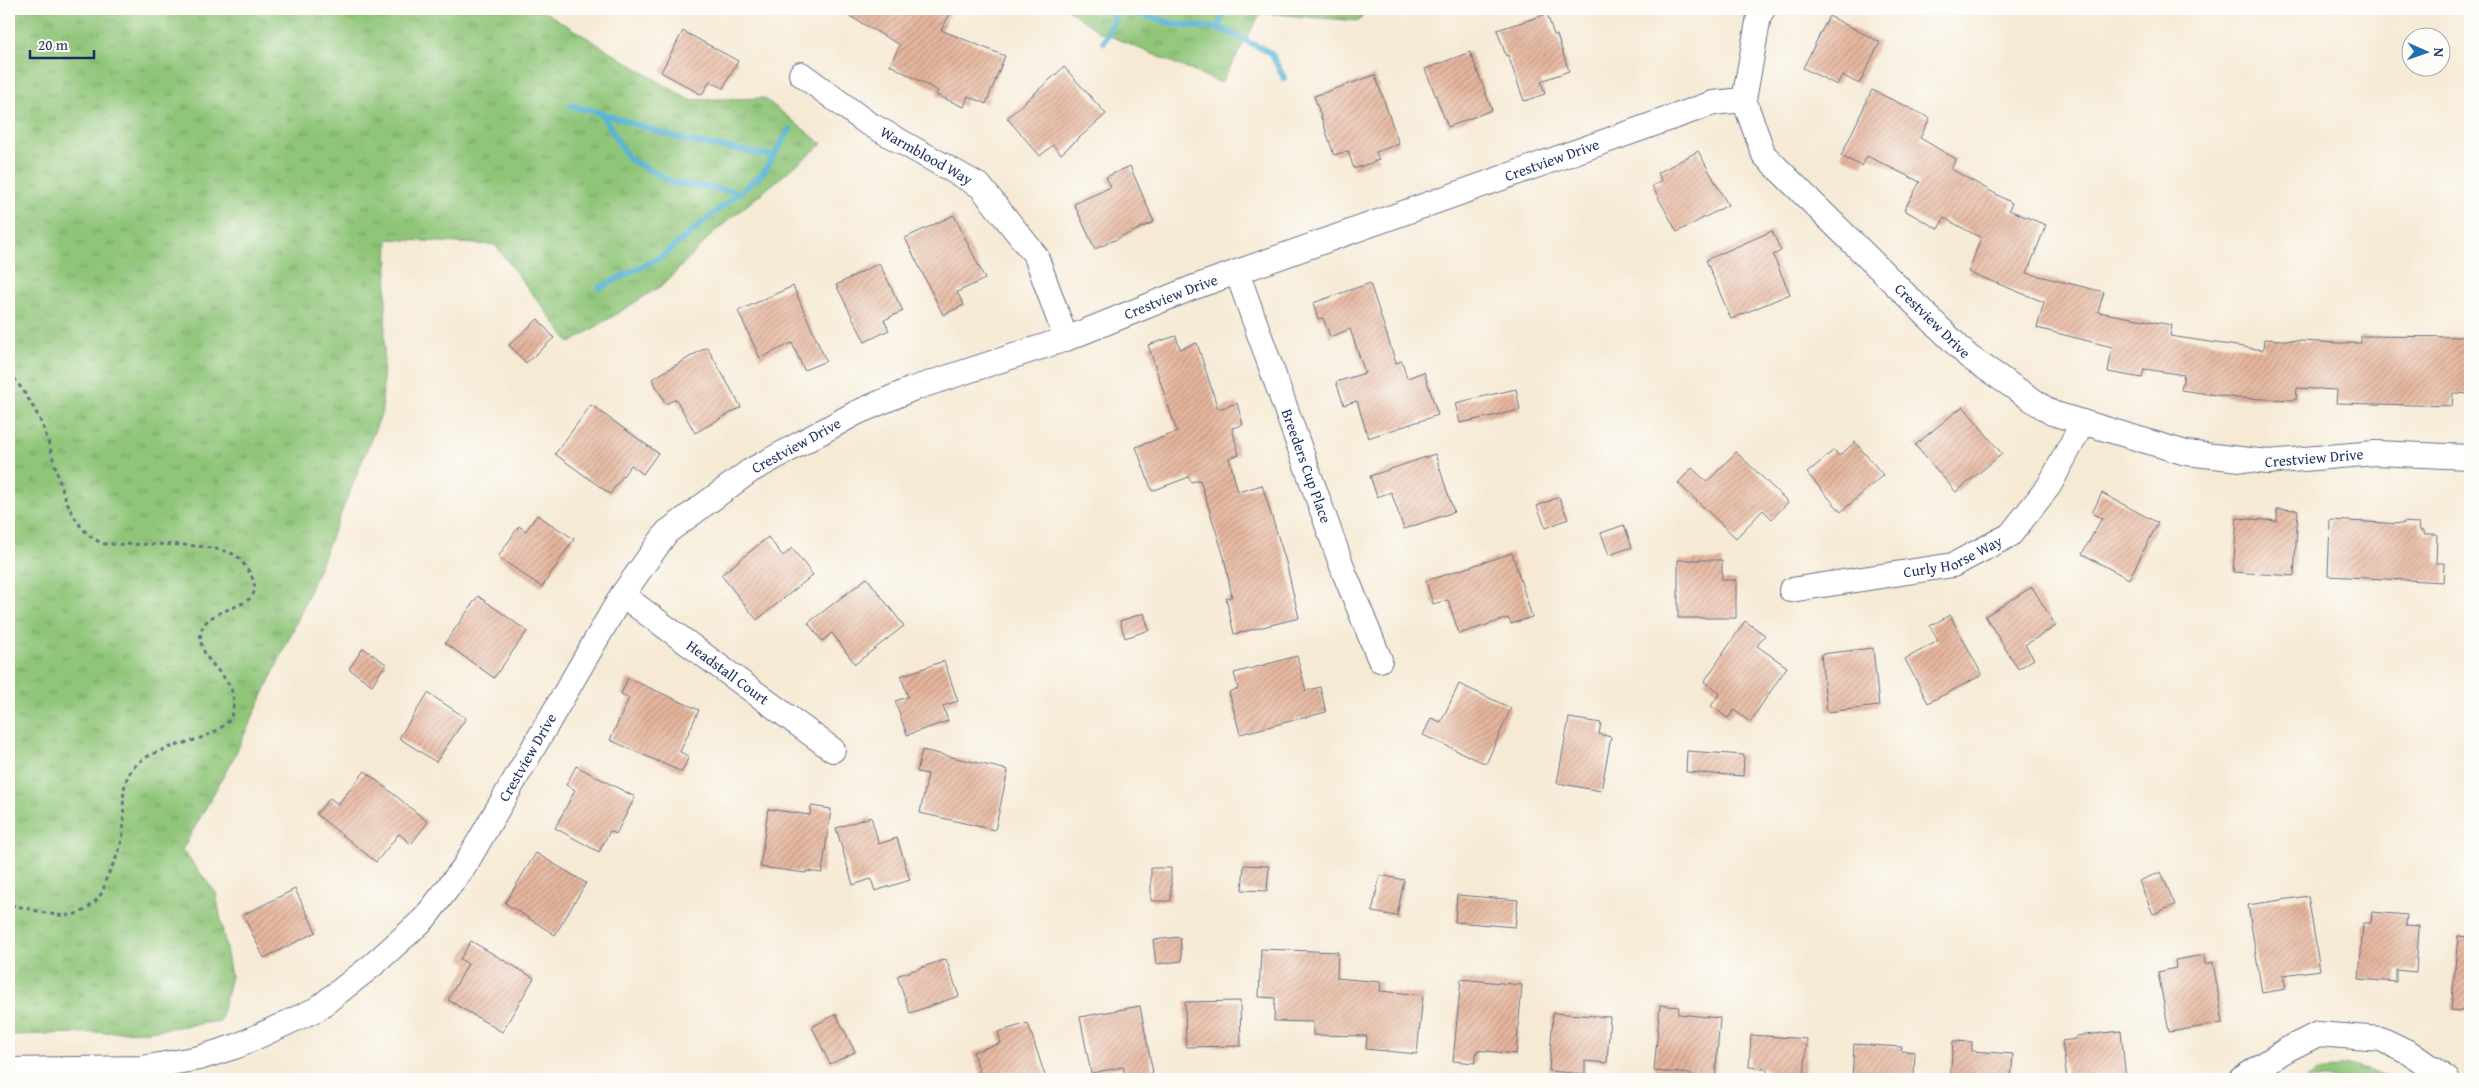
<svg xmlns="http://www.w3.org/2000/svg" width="2479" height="1088" viewBox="0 0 2479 1088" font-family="'Gentium Book Plus',serif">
<defs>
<pattern id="grass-tufts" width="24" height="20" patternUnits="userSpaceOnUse" patternTransform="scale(1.25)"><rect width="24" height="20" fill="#8fc578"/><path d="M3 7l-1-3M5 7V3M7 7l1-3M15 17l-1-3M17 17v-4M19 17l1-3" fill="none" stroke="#74a066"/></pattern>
<pattern id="building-hatch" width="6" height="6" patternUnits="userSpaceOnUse" patternTransform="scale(1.25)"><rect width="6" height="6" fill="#e6b69d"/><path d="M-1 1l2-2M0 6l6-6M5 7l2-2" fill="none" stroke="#ba9483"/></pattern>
</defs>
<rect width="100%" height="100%" fill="#fdfcf7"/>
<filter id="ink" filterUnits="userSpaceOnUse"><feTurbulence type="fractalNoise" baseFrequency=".02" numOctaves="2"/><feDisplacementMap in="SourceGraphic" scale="10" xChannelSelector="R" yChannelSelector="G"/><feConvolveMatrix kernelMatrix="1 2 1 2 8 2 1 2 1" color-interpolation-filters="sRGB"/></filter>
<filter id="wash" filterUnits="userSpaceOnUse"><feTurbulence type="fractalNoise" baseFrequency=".0096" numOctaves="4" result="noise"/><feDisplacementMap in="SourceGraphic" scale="20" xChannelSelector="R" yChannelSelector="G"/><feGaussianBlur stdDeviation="1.12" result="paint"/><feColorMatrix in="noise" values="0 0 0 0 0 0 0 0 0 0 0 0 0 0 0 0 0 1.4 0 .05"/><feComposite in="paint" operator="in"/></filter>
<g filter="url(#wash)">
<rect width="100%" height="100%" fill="#f6ead5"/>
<!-- grass -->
<path fill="url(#grass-tufts)" stroke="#557a6b" d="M9 9H540L689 100 764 98 822 144 714 232 664 284 570 343 495 245 388 239 382 412 299 617 234 757 182 850 216 893 231 976 220 1021 149 1031 9 1035Z
M1067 9H1367L1359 21 1261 13 1221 83 1098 31Z
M2349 1065 2398 1079H2305L2315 1073Z"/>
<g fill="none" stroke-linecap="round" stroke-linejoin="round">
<!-- stream -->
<path stroke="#58b4d6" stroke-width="6" d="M1123 9 1174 24 1222 29 1271 53 1284 78
M1218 29 1224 9
M1104 42 1118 9
M571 106 601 113 629 159 674 183 740 192 763 173 790 129
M601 113 687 141 773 156
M599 288 661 257 740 192"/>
</g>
<g id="blocks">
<!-- building -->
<path fill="url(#building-hatch)" d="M837 9H953L941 30 1005 56 986 104 968 96 964 107 936 95 938 91 890 65 900 45Z
M1547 14 1554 35H1557L1569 71 1541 81 1545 94 1524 101 1508 55 1506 56 1497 30Z
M1829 16 1880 42 1859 84 1842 75 1837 85 1803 68Z
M683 31 738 61 723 88 710 81 702 95 661 72Z
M1470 52 1492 110 1448 127 1425 69Z
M1064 67 1106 114 1061 154 1053 145 1040 156 1007 118Z
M1375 75 1399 144 1376 152 1379 160 1354 169 1348 151 1334 155 1314 96Z
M1872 90 1930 118 1920 138 1956 159 1951 169 2012 203 2009 210 2046 225 2027 273 2104 292 2098 312 2172 325 2170 336 2263 350 2264 339 2338 343H2361V336L2470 337V394L2453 393 2452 406 2336 403 2337 390 2297 388 2296 400 2237 398 2181 390 2184 375 2144 369 2142 378 2108 372 2112 347 2037 328 2044 302 1968 272 1981 238 1944 218 1938 229 1904 210 1920 182 1867 156 1862 166 1841 156Z
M1698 151 1728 205 1677 232 1652 186 1662 181 1658 173Z
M1130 166 1154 222 1095 249 1074 204 1111 187 1106 177Z
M954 215 985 279 957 292 964 305 943 315 905 238Z
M1772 231 1781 251 1773 255 1790 294 1731 319 1706 260Z
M879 263 903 311 884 320 889 330 865 342 836 285Z
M1370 283 1396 363 1402 361 1407 378 1424 372 1438 415 1368 438 1357 401 1344 405 1336 382 1365 373 1350 329 1330 337 1323 318 1318 319 1313 303Z
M793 286 826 361 804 370 792 343 760 358 738 311Z
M538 319 554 338 526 363 509 345Z
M1176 336 1180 349 1197 343 1218 409 1237 403 1243 425 1232 428 1239 455 1229 458 1238 492 1262 485 1286 562 1299 618 1234 634 1226 598 1232 597 1224 557 1200 480 1191 482 1189 477 1152 491 1136 447 1177 432 1148 345Z
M707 347 741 407 695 433 676 399 666 404 652 379Z
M1516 389 1520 410 1460 423 1455 403Z
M591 405 658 453 643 474 631 465 610 494 555 454Z
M1963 406 2002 454 1956 492 1915 445Z
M1855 442 1883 475 1841 512 1807 473 1834 450 1839 456Z
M1736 452 1788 502 1772 519 1763 510 1736 538 1678 483 1692 468 1707 482Z
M1435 454 1454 512 1404 529 1391 492 1377 497 1370 476Z
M2102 493 2158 523 2129 579 2082 554 2102 518 2092 513Z
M1559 497 1568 519 1546 528 1537 506Z
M2277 509 2298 510 2294 576 2233 572 2237 518 2277 521Z
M537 515 574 539 542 587 498 557 519 526 526 531Z
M2330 520 2403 524V522L2419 523 2420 531 2424 530V534H2437L2436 563H2444L2443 582 2328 576Z
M1624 525 1632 547 1609 555 1601 533Z
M768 537 783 556 792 548 813 575 757 620 721 575Z
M1512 553 1532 617 1511 624 1508 618 1459 634 1448 600 1433 604 1426 581Z
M1678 560H1722V580H1736V618H1678Z
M867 578 904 626 855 664 832 633 822 641 808 623Z
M2032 587 2056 626 2025 645 2034 659 2018 669 1985 616Z
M478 596 527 631 494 678 445 643Z
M1144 613 1149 630 1125 638 1120 621Z
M1950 615 1982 675 1928 703 1905 659 1938 641 1930 626Z
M1745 621 1765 635 1757 646 1787 667 1750 722 1734 710 1728 718 1711 706 1720 693 1704 682Z
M363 648 386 664 372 685 349 669Z
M1873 648 1879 706 1827 712 1821 654Z
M1297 656 1306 691 1320 687 1326 712 1240 734 1229 692 1238 689 1234 673Z
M944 661 958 701 943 706 948 721 907 735 895 701 908 697 901 676Z
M628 678 699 710 680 752 689 756 682 772 610 740 629 698 621 694Z
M1459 684 1511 708 1486 764 1423 735 1431 718 1441 722Z
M428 693 466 718 436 762 399 738Z
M1569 718 1601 723 1599 734 1611 737 1601 791 1557 783Z
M922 750 1008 770 995 830 920 813 928 774 917 772Z
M1687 751 1744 755 1743 776 1686 772Z
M576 766 635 797 616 834 610 831 599 852 555 828 575 790 566 785Z
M365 771 428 822 411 844 399 834 376 862 316 814 330 798 338 804Z
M811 806 831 809 822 873 806 871V873L760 867 768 809 810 815Z
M871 817 879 844 897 838 910 880 875 891 871 879 853 885 836 828Z
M536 853 586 883 555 935 505 903Z
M1244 865 1269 866 1267 891 1242 890Z
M1151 868H1171V901H1151Z
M2161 872 2175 905 2153 914 2139 881Z
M1380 875 1404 880 1397 916 1372 912Z
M295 889 316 932 264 958 243 915Z
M1457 895 1518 900 1515 927 1455 922Z
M2308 896 2320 970 2283 975 2286 989 2262 993 2248 905Z
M2372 912 2407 915 2406 925 2419 926 2416 972 2396 970V982L2359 979 2363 923H2371Z
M2458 936 2470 937V1012L2451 1010Z
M1180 937 1182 961 1156 964 1153 940Z
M471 941 534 978 502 1032 448 1000 468 964 460 959Z
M1261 949 1338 952 1337 978 1381 982 1380 991 1423 995 1417 1054 1366 1049 1367 1036 1313 1035V1022L1274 1021 1275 998 1259 997Z
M2204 955 2205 964 2213 962 2223 1023 2169 1032 2158 972 2176 968 2175 960Z
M946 959 959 996 910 1013 897 976Z
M1461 979 1522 985 1516 1054 1477 1050 1475 1063 1453 1061Z
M1240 1001 1241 1046 1186 1047 1185 1002Z
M1660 1005 1679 1007 1678 1014 1720 1018 1715 1079H1691L1692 1074 1654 1071Z
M1140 1006 1153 1073 1126 1078 1123 1067 1091 1073 1080 1017Z
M1553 1013 1610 1017 1607 1063 1585 1061V1074L1549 1071Z
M836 1014 855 1052 830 1064 812 1027Z
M1028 1023 1046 1079H982L973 1052 1001 1043 998 1032Z
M2121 1031 2126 1079H2067L2062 1041 2076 1039V1036Z
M1751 1035 1807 1039 1804 1079H1767V1069L1749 1067Z
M1953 1041 1972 1042V1051L2013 1054 2011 1079H1950Z
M1854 1044 1902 1047 1901 1051 1915 1052 1914 1079H1852Z"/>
</g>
</g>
<g filter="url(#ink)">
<use href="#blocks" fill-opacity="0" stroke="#687088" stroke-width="1"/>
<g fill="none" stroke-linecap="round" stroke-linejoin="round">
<!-- street casing -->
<g stroke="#687088" stroke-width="26">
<g id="street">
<path id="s1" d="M801 74 866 122 980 186 1036 256 1066 339"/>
<path d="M1744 100 1759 16 1763 9"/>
<path id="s2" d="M1237 272 1344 572 1380 660"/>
<path id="s3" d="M1791 590 1953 565 2010 535 2049 486 2083 422"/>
<path id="s4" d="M622 595 833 750"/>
<path id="s5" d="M9 1070 142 1068 199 1058 237 1046 317 1009 374 964 424 919 464 867 622 595 667 532 750 471 856 413 912 389 1066 339 1192 288 1713 103 1744 100 1764 155 1969 357 2052 413 2186 453 2268 462 2375 453 2470 457"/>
<path d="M2241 1079 2286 1050 2318 1034 2381 1039 2410 1053 2447 1079"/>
</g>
</g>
<!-- path -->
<path stroke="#687088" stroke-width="3" stroke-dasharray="4 4" stroke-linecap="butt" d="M9 372C22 388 35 407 43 427 57 462 64 531 105 544 140 545 202 541 233 554 239 556 243 563 246 567 283 620 188 596 202 646 209 670 238 679 233 708 232 712 232 716 230 719 208 748 147 741 129 774 119 793 126 813 123 833 121 851 113 864 106 879 104 882 105 886 103 890 101 896 94 903 89 907 68 926 33 907 9 905"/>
<!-- street -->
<use href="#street" stroke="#fff" stroke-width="24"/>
</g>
</g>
<g text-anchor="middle" stroke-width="4.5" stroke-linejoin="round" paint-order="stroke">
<!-- street labels -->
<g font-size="15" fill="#1b2f5e" stroke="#fdfcf7">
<text dy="5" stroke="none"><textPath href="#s1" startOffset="150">Warmblood Way</textPath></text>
<text dy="5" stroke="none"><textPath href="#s5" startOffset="1881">Crestview Drive</textPath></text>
<text dy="5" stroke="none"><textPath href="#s5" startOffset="1476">Crestview Drive</textPath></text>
<text dy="5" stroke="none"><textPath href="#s5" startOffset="2378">Crestview Drive</textPath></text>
<text dy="5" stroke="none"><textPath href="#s5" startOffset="1072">Crestview Drive</textPath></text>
<text dy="5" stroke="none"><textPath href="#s5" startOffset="2798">Crestview Drive</textPath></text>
<text dy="5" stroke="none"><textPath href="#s2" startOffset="206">Breeders Cup Place</textPath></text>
<text dy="5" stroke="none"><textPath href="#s3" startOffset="166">Curly Horse Way</textPath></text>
<text dy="5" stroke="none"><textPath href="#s4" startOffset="131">Headstall Court</textPath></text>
<text dy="5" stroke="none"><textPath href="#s5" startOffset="651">Crestview Drive</textPath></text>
</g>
</g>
<!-- margin -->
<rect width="2479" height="1088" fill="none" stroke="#fdfcf7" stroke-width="30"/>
<!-- north arrow -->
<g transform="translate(2426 52) rotate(92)"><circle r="24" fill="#fdfcf7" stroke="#a3aaba"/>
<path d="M0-4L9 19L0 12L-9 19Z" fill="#1f6fb2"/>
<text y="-8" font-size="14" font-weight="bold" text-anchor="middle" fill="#1b2f5e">N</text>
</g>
<!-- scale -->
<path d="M30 50v8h64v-8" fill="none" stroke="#1b2f5e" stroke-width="2.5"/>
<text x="38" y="50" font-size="15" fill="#1b2f5e" stroke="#fdfcf7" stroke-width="4" paint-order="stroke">20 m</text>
</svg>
